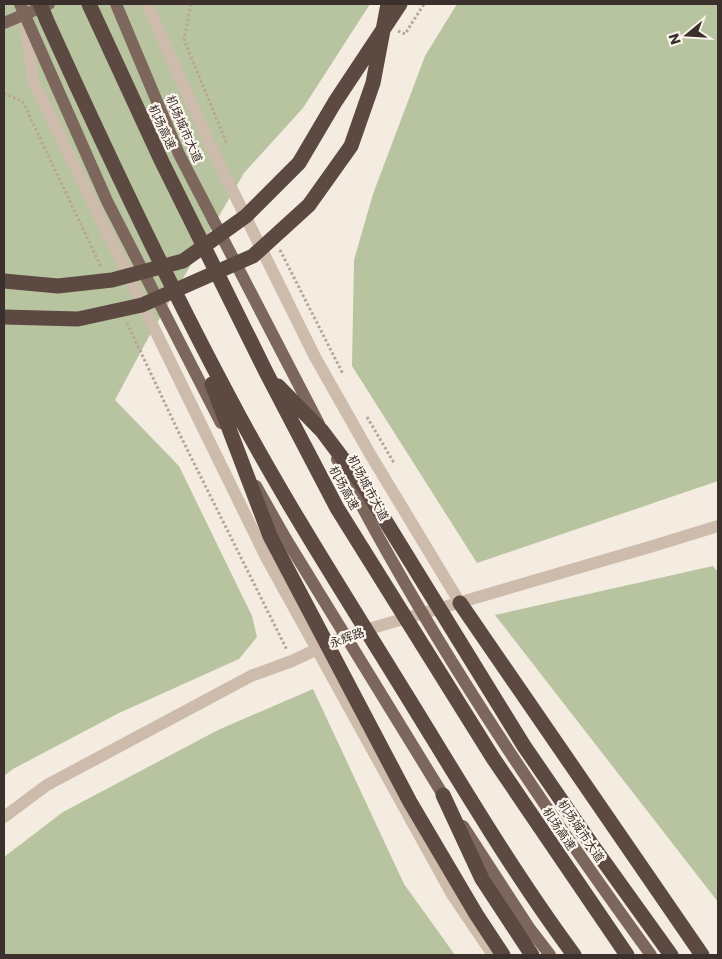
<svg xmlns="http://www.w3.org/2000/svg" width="722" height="959" viewBox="0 0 722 959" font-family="Poppins,'Noto Sans SC',sans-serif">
<rect width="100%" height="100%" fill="#f4ebe1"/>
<!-- green -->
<path fill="#b8c4a0" d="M4 4H370L303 108 244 173 146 342 115 400 179 466 252 616 257 637 239 659 119 713 13 769 4 776Z
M457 4H718V481L477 563 352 366 354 260 373 194 425 56Z
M713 566 718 572V902L495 615Z
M313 689 404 884 455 955H4V857L63 812 218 730Z"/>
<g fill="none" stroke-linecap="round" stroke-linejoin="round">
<!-- path -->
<path stroke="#b9a596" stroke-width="3" stroke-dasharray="2.5 2.5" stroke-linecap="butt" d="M191 4 184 40 227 144
M398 31 405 34 424 4
M4 93 23 102 101 267
M280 250 343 374
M127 323 179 433 287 650
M367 417 394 463"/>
<!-- tertiary -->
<path stroke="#cdbbac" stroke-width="12" d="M147 4 210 145 315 357 370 454 460 603
M25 19 33 81 266 557 453 896 493 955
M4 817 47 785 251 676 292 661 345 636 653 546 718 526"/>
<!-- primary -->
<path stroke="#7d675c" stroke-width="12" d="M20 4 107 201 221 423
M116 4 179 154 319 424
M4 23 49 4
M337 459C426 633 536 797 651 955
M256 486 286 539 448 803
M463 826 530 929 550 955"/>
<!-- motorway -->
<path stroke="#5c4a42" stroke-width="15" d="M460 603 702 955
M443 795 482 879 532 955"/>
<!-- motorway-bridge -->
<path stroke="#5c4a42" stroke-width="15" d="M40 4 47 21C104 147 163 273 228 395 283 500 348 600 410 701 463 787 514 874 574 955
M89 4 162 162 267 374 337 508 493 758 627 955
M4 281 58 286 112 280 183 261 246 216 299 163 335 102 400 4
M4 317 78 319 142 305 253 256 309 205 351 146 373 83 388 4
M212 384 270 536 410 802 476 914 503 955
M278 386 322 431 367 491 524 746 592 845 671 955"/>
</g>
<g text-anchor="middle" stroke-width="4.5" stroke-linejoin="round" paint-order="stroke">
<!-- street labels -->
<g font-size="12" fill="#3b302b" stroke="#fbf5ee">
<text transform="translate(162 127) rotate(65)" y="4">机场高速</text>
<text transform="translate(184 129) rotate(66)" y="4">机场城市大道</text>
<text transform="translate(344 488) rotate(61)" y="4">机场高速</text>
<text transform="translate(368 488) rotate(62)" y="4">机场城市大道</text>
<text transform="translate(347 638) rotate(-20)" y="4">永辉路</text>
<text transform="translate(559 829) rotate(56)" y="4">机场高速</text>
<text transform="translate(581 831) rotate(56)" y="4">机场城市大道</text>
</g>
</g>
<!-- border -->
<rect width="722" height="959" fill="none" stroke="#3b302b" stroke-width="10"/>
<!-- north arrow -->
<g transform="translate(687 35) rotate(252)" stroke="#fbf5ee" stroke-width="4" paint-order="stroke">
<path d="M0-4L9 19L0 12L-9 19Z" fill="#3b302b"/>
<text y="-8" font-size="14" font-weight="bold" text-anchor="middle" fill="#3b302b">N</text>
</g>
</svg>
